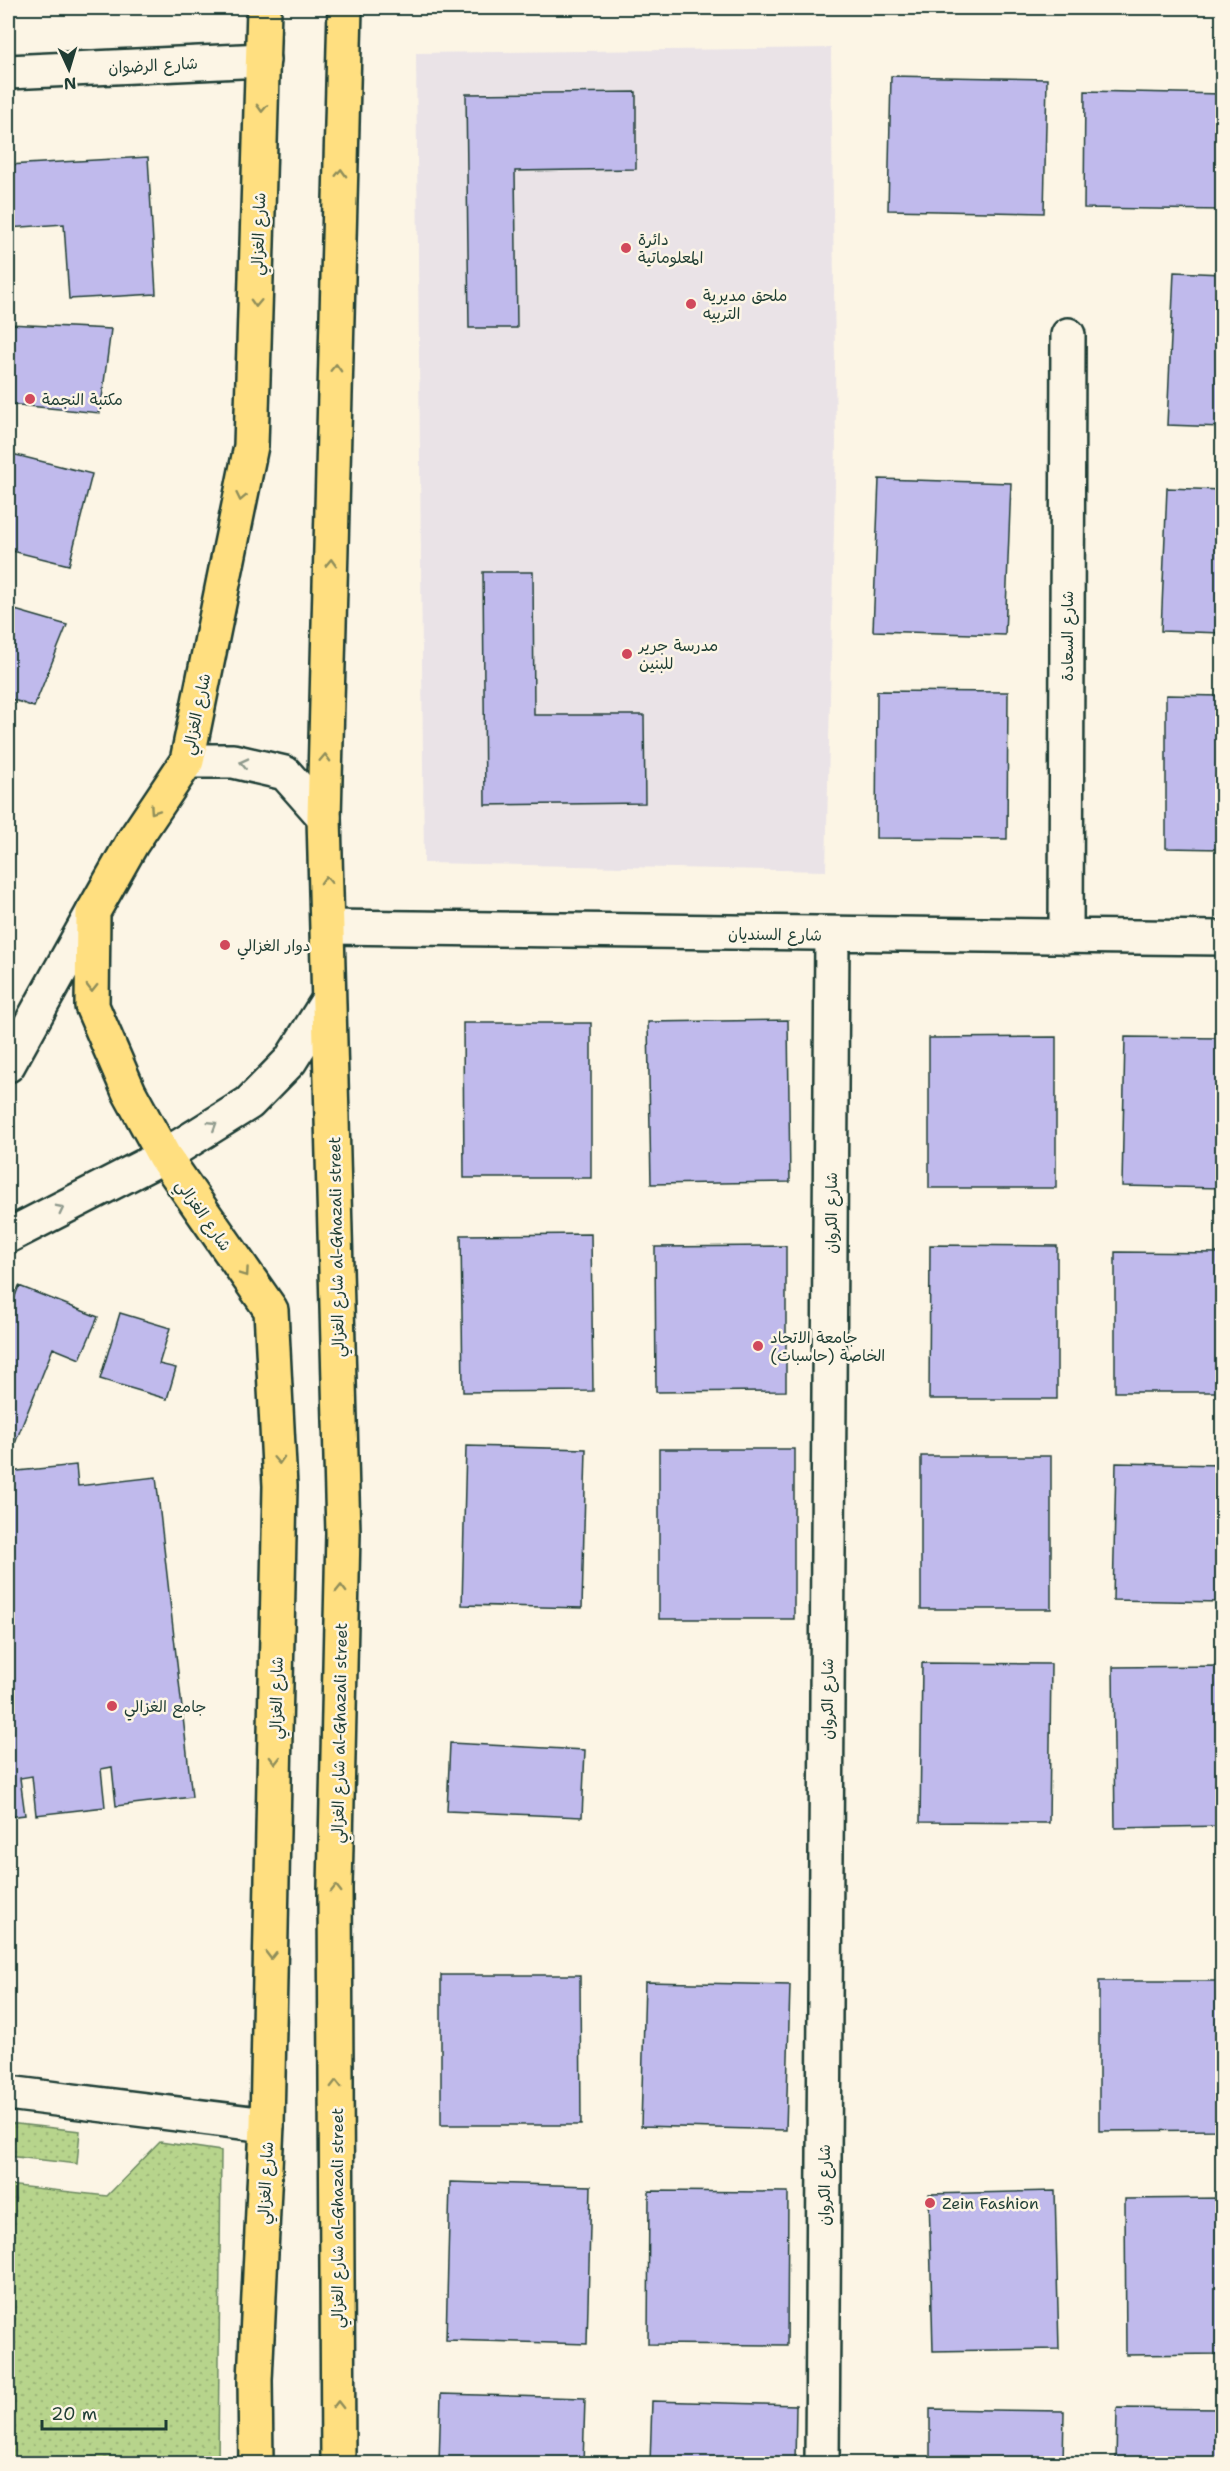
<svg xmlns="http://www.w3.org/2000/svg" width="1230" height="2471" viewBox="0 0 1230 2471" font-family="'Shantell Sans','Playpen Sans Arabic',sans-serif">
<defs>
<pattern id="grass-dots" width="8" height="8" patternUnits="userSpaceOnUse" patternTransform="scale(1.5)"><rect width="8" height="8" fill="#b7d48c"/><path d="M2 2h.1M6 6h.1" fill="none" stroke="#9db779" stroke-width="1.8" stroke-linecap="round"/></pattern>
</defs>
<rect width="100%" height="100%" fill="#fcf5e5"/>
<filter id="ink" filterUnits="userSpaceOnUse"><feTurbulence type="fractalNoise" baseFrequency=".0167" numOctaves="2"/><feDisplacementMap in="SourceGraphic" scale="12" xChannelSelector="R" yChannelSelector="G"/><feConvolveMatrix kernelMatrix="1 2 1 2 8 2 1 2 1" color-interpolation-filters="sRGB"/></filter>
<g filter="url(#ink)">
<!-- built -->
<path fill="#eae3e7" d="M831 48 836 442 826 871 424 863 416 53Z"/>
<!-- grass -->
<path fill="url(#grass-dots)" stroke="#6b8860" stroke-width="1.5" d="M8 2123 80 2131 77 2164 8 2156Z
M160 2142 221 2151 218 2463H8V2185L107 2196Z"/>
<!-- building -->
<path fill="#c0baec" stroke="#1f3d34" stroke-width="1.5" d="M891 76 1047 79 1044 213 888 210Z
M1085 91 1222 94V210L1084 208Z
M636 92V169L515 171 517 328H469L466 94Z
M148 157 156 294 69 299 64 224 8 228V165Z
M1174 272 1222 274V427L1167 425Z
M8 324 111 329 100 413 8 404Z
M8 453 92 474 69 565 8 550Z
M879 479 1011 483 1005 635 873 631Z
M1167 488 1222 490V633L1161 631Z
M483 572H533L534 715H644L645 803 485 805Z
M8 608 67 625 34 707 8 698Z
M877 691 1008 692 1007 839 876 838Z
M1166 695 1222 696V849L1166 848Z
M788 1020 790 1182 651 1184 648 1022Z
M463 1023H591V1178H464Z
M1056 1037V1188H929V1038Z
M1125 1037 1222 1038V1188L1122 1186Z
M591 1234 593 1391 463 1392 461 1235Z
M930 1245 1057 1246V1399H929Z
M786 1246V1391L656 1392 655 1247Z
M1115 1252 1222 1253V1392H1115Z
M19 1286 98 1317 80 1359 53 1348 8 1461V1314Z
M120 1313 170 1328 159 1364 176 1368 167 1399 100 1379Z
M466 1446 586 1449 582 1608 462 1605Z
M659 1449H794V1619H659Z
M921 1456H1051V1609H921Z
M1116 1463 1222 1465V1602L1113 1600Z
M76 1465 78 1486 156 1477 192 1797 116 1806 112 1767 101 1769 105 1807 36 1815 32 1776 20 1778 25 1815 8 1817V1472Z
M922 1663 1051 1664 1049 1823 920 1822Z
M1222 1666V1826L1115 1828 1113 1667Z
M450 1743 585 1750 582 1817 447 1811Z
M441 1975H580L581 2125H441Z
M1099 1981H1222V2130L1099 2131Z
M645 1982 790 1985 786 2130 641 2126Z
M450 2182 591 2186 587 2344 446 2340Z
M649 2191 788 2192 787 2345 648 2344Z
M1055 2191 1059 2349 933 2351 929 2194Z
M1222 2198V2354L1126 2355 1125 2199Z
M441 2394 585 2398 583 2464H439Z
M652 2401 796 2405 795 2464H650Z
M1117 2408 1222 2409V2464H1116Z
M930 2409 1064 2411 1063 2464H930Z"/>
<g fill="none" stroke-linecap="round" stroke-linejoin="round">
<!-- minor casing -->
<g stroke="#1f3d34" stroke-width="38">
<path id="minor" d="M8 72 263 60
M187 761H233L285 773 324 817
M328 927 1222 938
M1066 937 1068 335
M8 1065 93 912
M8 1236 164 1156 249 1103 290 1061 327 1002
M8 2093 267 2125
M822 2464 832 935"/>
</g>
<!-- major casing -->
<g stroke="#1f3d34" stroke-width="38">
<path id="major" d="M256 2464 255 2380 267 2125 280 1486 271 1310 164 1156 129 1092 92 1006 93 912 132 843 187 761 251 446 264 8
M338 2464 335 1888 343 1533 324 817 345 8"/>
</g>
<!-- minor -->
<use href="#minor" stroke="#fcf5e5" stroke-width="33"/>
<!-- major -->
<use href="#major" stroke="#ffdf80" stroke-width="33"/>
</g>
<!-- one-way arrows -->
<defs><path id="oneway-chevron" d="M-2-3.5L2.5 0L-2 3.5" fill="none" stroke-width="1.6" stroke-linecap="round" stroke-linejoin="round" transform="scale(1.5)"/></defs>
<g stroke="#8f8e5a">
<use href="#oneway-chevron" transform="translate(262 108) rotate(92)"/>
<use href="#oneway-chevron" transform="translate(341 173) rotate(-88)"/>
<use href="#oneway-chevron" transform="translate(256 303) rotate(92)"/>
<use href="#oneway-chevron" transform="translate(336 368) rotate(-88)"/>
<use href="#oneway-chevron" transform="translate(241 497) rotate(102)"/>
<use href="#oneway-chevron" transform="translate(331 563) rotate(-88)"/>
<use href="#oneway-chevron" transform="translate(325 758) rotate(-88)"/>
<use href="#oneway-chevron" transform="translate(154 810) rotate(124)"/>
<use href="#oneway-chevron" transform="translate(326 880) rotate(-92)"/>
<use href="#oneway-chevron" transform="translate(92 988) rotate(91)"/>
<use href="#oneway-chevron" transform="translate(245 1273) rotate(55)"/>
<use href="#oneway-chevron" transform="translate(279 1460) rotate(87)"/>
<use href="#oneway-chevron" transform="translate(341 1589) rotate(-89)"/>
<use href="#oneway-chevron" transform="translate(275 1760) rotate(91)"/>
<use href="#oneway-chevron" transform="translate(336 1889) rotate(-90)"/>
<use href="#oneway-chevron" transform="translate(271 1955) rotate(91)"/>
<use href="#oneway-chevron" transform="translate(336 2084) rotate(-90)"/>
<use href="#oneway-chevron" transform="translate(338 2405) rotate(-90)"/>
</g>
<g stroke="#8e998c">
<use href="#oneway-chevron" transform="translate(244 763) rotate(-167)"/>
<use href="#oneway-chevron" transform="translate(213 1125) rotate(-32)"/>
<use href="#oneway-chevron" transform="translate(60 1209) rotate(-27)"/>
</g>
</g>
<!-- markers -->
<g fill="#d1495b" stroke="#fcf5e5" stroke-width="2">
<circle cx="626" cy="248" r="6"/>
<circle cx="691" cy="304" r="6"/>
<circle cx="30" cy="399" r="6"/>
<circle cx="627" cy="654" r="6"/>
<circle cx="225" cy="945" r="6"/>
<circle cx="758" cy="1346" r="6"/>
<circle cx="112" cy="1706" r="6"/>
<circle cx="930" cy="2203" r="6"/>
</g>
<g text-anchor="middle" stroke-width="5" stroke-linejoin="round" paint-order="stroke">
<!-- street labels -->
<g font-size="16" fill="#1f3d34" stroke="#fcf5e5">
<text transform="translate(153 65) rotate(-3)" y="6">شارع الرضوان</text>
<text transform="translate(258 234) rotate(-88)" y="6">شارع الغزالي</text>
<text transform="translate(1067 636) rotate(-90)" y="6">شارع السعادة</text>
<text transform="translate(196 714) rotate(-78)" y="6">شارع الغزالي</text>
<text transform="translate(775 934) rotate(1)" y="6">شارع السنديان</text>
<text transform="translate(831 1213) rotate(-90)" y="6">شارع الكروان</text>
<text transform="translate(204 1215) rotate(55)" y="6">شارع الغزالي</text>
<text transform="translate(336 1247) rotate(-91)" y="6">شارع الغزالي al-Ghazali street</text>
<text transform="translate(276 1698) rotate(-89)" y="6">شارع الغزالي</text>
<text transform="translate(827 1699) rotate(-90)" y="6">شارع الكروان</text>
<text transform="translate(339 1733) rotate(-89)" y="6">شارع الغزالي al-Ghazali street</text>
<text transform="translate(265 2183) rotate(-87)" y="6">شارع الغزالي</text>
<text transform="translate(824 2185) rotate(-90)" y="6">شارع الكروان</text>
<text transform="translate(337 2218) rotate(-90)" y="6">شارع الغزالي al-Ghazali street</text>
</g>
<!-- poi labels -->
<g font-size="16" fill="#1f3d34" stroke="#fcf5e5" text-anchor="start">
<text x="638" y="245">دائرة<tspan x="638" dy="18">المعلوماتية</tspan></text>
<text x="703" y="301">ملحق مديرية<tspan x="703" dy="18">التربيه</tspan></text>
<text x="42" y="405">مكتبة النجمة</text>
<text x="639" y="651">مدرسة جرير<tspan x="639" dy="18">للبنين</tspan></text>
<text x="237" y="951">دوار الغزالي</text>
<text x="770" y="1343">جامعة الاتحاد<tspan x="770" dy="18">الخاصة (حاسبات)</tspan></text>
<text x="124" y="1712">جامع الغزالي</text>
<text x="942" y="2209">Zein Fashion</text>
</g>
</g>
<!-- margin -->
<rect width="1230" height="2471" fill="none" stroke="#fcf5e5" stroke-width="30"/>
<rect x="15" y="15" width="1200" height="2441" fill="none" stroke="#1f3d34" stroke-width="2" filter="url(#ink)"/>
<!-- north arrow -->
<g transform="translate(69 69) rotate(176)" stroke="#fcf5e5" stroke-width="4.5" paint-order="stroke">
<path d="M0-4.5L10 22L0 15L-10 22Z" fill="#1f3d34"/>
<text y="-9" font-size="16" font-weight="bold" text-anchor="middle" fill="#1f3d34">N</text>
</g>
<!-- scale -->
<path d="M42 2420v9h124v-9" fill="none" stroke="#1f3d34" stroke-width="3"/>
<text x="51" y="2420" font-size="18" fill="#1f3d34" stroke="#fcf5e5" stroke-width="4.5" paint-order="stroke">20 m</text>
</svg>
